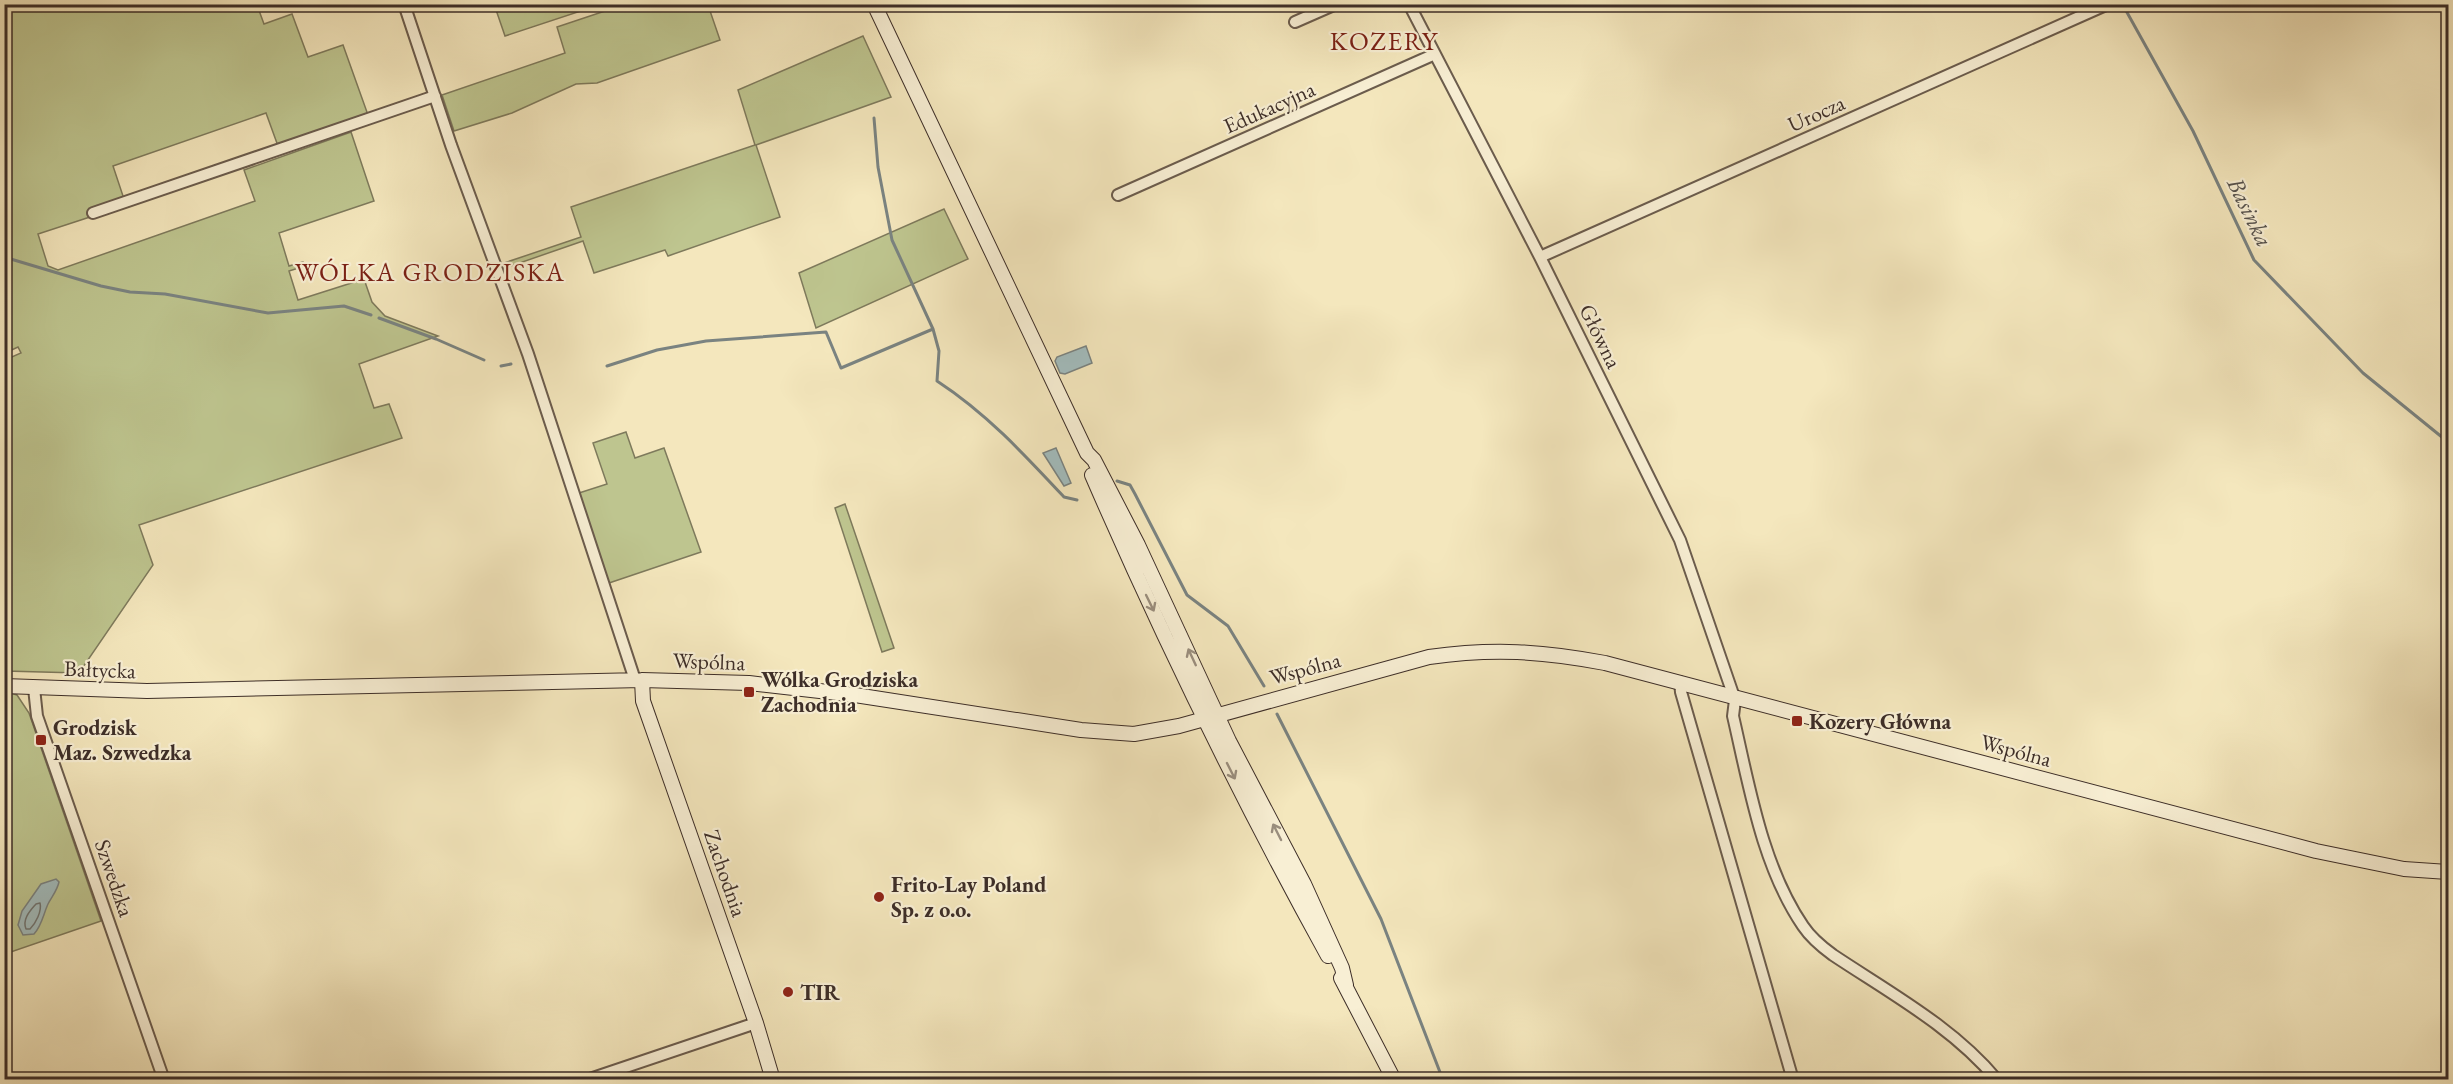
<svg xmlns="http://www.w3.org/2000/svg" width="2453" height="1084" viewBox="0 0 2453 1084" font-family="'EB Garamond',serif">
<rect width="100%" height="100%" fill="#f4e7bd"/>
<filter id="stains"><feTurbulence type="fractalNoise" baseFrequency=".00333" numOctaves="4"/><feColorMatrix values="0 0 0 0 .2 0 0 0 0 .09 0 0 0 0 .02 0 0 0 .5 -.17"/></filter>
<radialGradient id="worn" r=".72"><stop offset=".6" stop-color="#630" stop-opacity="0"/><stop offset="1" stop-color="#630" stop-opacity=".3"/></radialGradient>
<!-- green -->
<path fill="#bec58f" stroke="#7e7a5c" stroke-width="1.5" d="M494 4H599V5L505 36Z
M5 5H257L264 24 292 14 308 57 343 45 368 115 278 146 266 113 113 166 124 199 88 212 90 217 38 234 48 266 58 270 255 201 244 170 351 132 374 201 279 233 289 266 303 262 305 266 289 271 298 300 364 279 372 302 385 316 438 336 359 364 374 408 389 404 402 438 139 525 153 565 79 673 5 671V360L21 353 18 347 5 353Z
M603 5H708L720 40 597 83 576 84 512 113 454 131 442 95 565 53 557 27 605 11Z
M863 36 891 97 756 145 780 217 668 256 665 250 594 273 583 241 505 268 504 263 581 237 571 207 755 145 738 90Z
M944 209 968 259 816 328 799 273Z
M626 432 635 458 664 448 701 552 609 583 579 493 607 484 593 443Z
M845 504 894 648 882 652 835 508Z
M4 691 17 695 29 713 101 921 5 954Z"/>
<!-- water -->
<path fill="#a2bcbd" stroke="#7a8381" stroke-width="1.5" d="M1086 346 1092 363 1065 374 1060 373 1055 361 1057 357Z
M1056 448 1071 483 1064 486 1043 453Z
M56 879 59 882C57 891 52 896 48 904 43 915 42 925 34 934L23 935 18 925 22 911 41 884Z"/>
<g fill="none" stroke-linecap="round" stroke-linejoin="round">
<!-- shore -->
<path stroke="#707572" stroke-width="1.5" d="M40 903C42 911 36 923 30 929H26C22 919 30 911 36 904Z"/>
<!-- stream -->
<path stroke="#7a8381" stroke-width="3" d="M2124 7 2193 131 2254 260 2363 373 2448 442
M874 118 878 167 892 240 933 329
M4 257 101 286 130 292 165 294 268 313 344 306 371 315
M379 318 436 339 484 360
M501 366 511 364
M607 366 657 350 706 341 826 332 841 368 933 329 939 351 937 381C986 413 1024 454 1064 497L1077 500
M1117 481 1130 485 1135 494 1187 595 1228 626 1264 686
M1277 714 1381 919 1443 1080"/>
<!-- street casing -->
<g stroke="#6b5c4d" stroke-width="14">
<path id="street" d="M404 4 451 145 528 354 635 680
M1409 4 1540 257 1680 540 1735 700 1733 716C1749 785 1762 866 1803 926 1811 938 1822 947 1833 955 1890 993 1953 1027 1997 1080
M1295 22 1336 4
M1118 195 1435 54
M93 213 435 96
M1540 257 2108 4
M1680 682 1681 692 1793 1080
M34 688 37 716 164 1080
M587 1080 756 1023"/>
</g>
<!-- secondary casing -->
<g stroke="#3d2e28" stroke-width="16">
<path id="secondary" d="M874 4 1087 453 1094 460 1138 545 1229 741 1304 884 1342 968 1346 985
M1092 475C1163 639 1242 800 1328 956
M642 680 643 701 756 1023 773 1080
M4 686 147 691 642 680 749 683 855 695 1081 730 1134 734 1179 726 1429 657C1493 648 1542 651 1605 663L2316 851 2404 869 2448 872
M1341 978 1394 1080"/>
</g>
<!-- street -->
<use href="#street" stroke="#f8efd4" stroke-width="10"/>
<!-- secondary -->
<use href="#secondary" stroke="#f8efd4" stroke-width="14"/>
</g>
<!-- one-way arrows -->
<defs><path id="oneway-shaft" d="M-6 0H5M1.5-3L5.5 0L1.5 3" fill="none" stroke-width="1.6" stroke-linecap="round" stroke-linejoin="round" transform="scale(1.5)"/></defs>
<g stroke="#9a8e7e">
<use href="#oneway-shaft" transform="translate(1150 603) rotate(64)"/>
<use href="#oneway-shaft" transform="translate(1192 657) rotate(-115)"/>
<use href="#oneway-shaft" transform="translate(1231 771) rotate(63)"/>
<use href="#oneway-shaft" transform="translate(1277 832) rotate(-117)"/>
</g>
<!-- markers -->
<g fill="#8f2418" stroke="#f8efd4" stroke-width="2">
<rect x="743" y="686" width="12" height="12" rx="3"/>
<rect x="1791" y="715" width="12" height="12" rx="3"/>
<rect x="35" y="734" width="12" height="12" rx="3"/>
<circle cx="879" cy="897" r="6"/>
<circle cx="788" cy="992" r="6"/>
</g>
<g text-anchor="middle" stroke-width="4.5" stroke-linejoin="round" paint-order="stroke">
<!-- street labels -->
<g font-size="22" fill="#3d2e28" stroke="#f8efd4">
<text transform="translate(1269 107) rotate(-24)" y="8">Edukacyjna</text>
<text transform="translate(1816 113) rotate(-24)" y="8">Urocza</text>
<text transform="translate(1601 336) rotate(64)" y="8">Główna</text>
<text transform="translate(709 661) rotate(2)" y="8">Wspólna</text>
<text transform="translate(1305 668) rotate(-15)" y="8">Wspólna</text>
<text transform="translate(100 669) rotate(2)" y="8">Bałtycka</text>
<text transform="translate(2016 750) rotate(15)" y="8">Wspólna</text>
<text transform="translate(726 873) rotate(71)" y="8">Zachodnia</text>
<text transform="translate(115 878) rotate(71)" y="8">Szwedzka</text>
</g>
<!-- poi labels -->
<g font-size="22" font-weight="bold" fill="#3d2e28" stroke="#f8efd4" text-anchor="start">
<text x="761" y="687">Wólka Grodziska<tspan x="761" dy="25">Zachodnia</tspan></text>
<text x="1809" y="729">Kozery Główna</text>
<text x="53" y="735">Grodzisk<tspan x="53" dy="25">Maz. Szwedzka</tspan></text>
<text x="891" y="892">Frito-Lay Poland<tspan x="891" dy="25">Sp. z o.o.</tspan></text>
<text x="800" y="1000">TIR</text>
</g>
<!-- water labels -->
<g font-size="24" font-style="italic" fill="#56524d" stroke="#f8efd4">
<text transform="translate(2250 212) rotate(64)" y="8">Basinka</text>
</g>
<!-- quarter labels -->
<g font-size="26" letter-spacing="1.5" fill="#7a1f14" stroke="#f8efd4">
<text x="1384" y="50">KOZERY</text>
<text x="430" y="281">WÓLKA GRODZISKA</text>
</g>
</g>
<!-- margin -->
<rect width="2453" height="1084" fill="none" stroke="#f4e7bd" stroke-width="24"/>
<rect x="6" y="6" width="2441" height="1072" fill="none" stroke="#3d2e28" stroke-width="3"/>
<rect x="12" y="12" width="2429" height="1060" fill="none" stroke="#3d2e28" stroke-width="1.5"/>
<rect width="100%" height="100%" filter="url(#stains)"/>
<rect width="100%" height="100%" fill="url(#worn)"/>
</svg>
